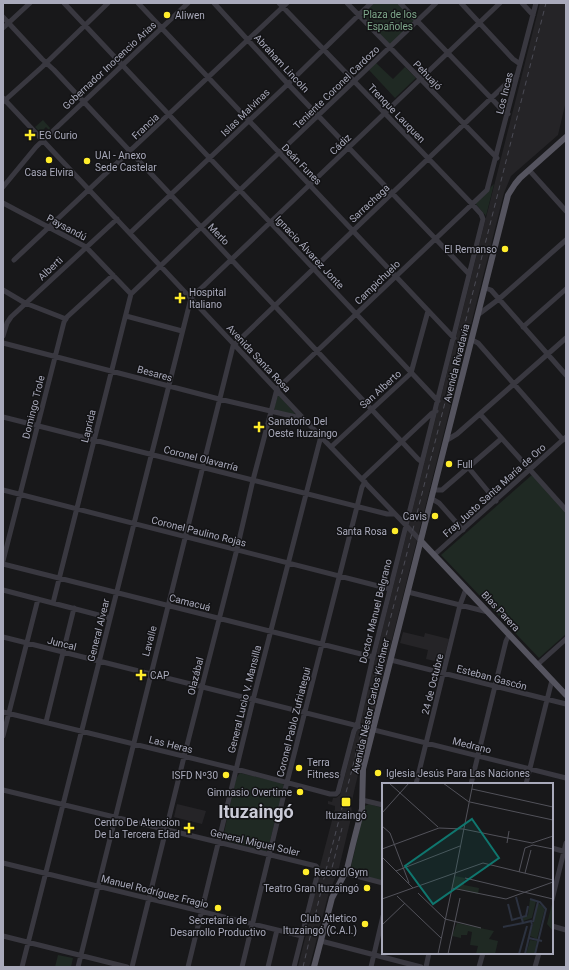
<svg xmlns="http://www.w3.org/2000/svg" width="569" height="970" viewBox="0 0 569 970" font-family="Roboto,sans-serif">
<rect width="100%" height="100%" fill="#18181a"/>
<!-- built -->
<path fill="#252427" d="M540 3H566V101L558 135 511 176 504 193 356 783 351 805 352 814 338 872 329 892 311 961 309 967H298L307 930 319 870 335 809V806L328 804V801L332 802 333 798H336L340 795 368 687Z
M403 632 424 637 425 633 449 639 443 663 426 659 428 650 400 643Z
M177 804 206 811 202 824 174 817Z"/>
<!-- green -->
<path fill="#1f2923" d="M374 3H397L415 21 390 45 362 15Z
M376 63 393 79 405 67 416 78 395 98 369 70Z
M43 120 50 128 49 130 46 127 44 129 46 132 41 133 35 127Z
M494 184 486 216 475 203Z
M278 395H279L296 415 275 410 274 408Z
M533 474 566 510V634L539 658 441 555Z
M240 773 282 783 284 786 268 849 266 851 226 841 223 837 236 778Z
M369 804 383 808V881L351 873 350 871 365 806Z
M58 955 73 958 71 967H55Z"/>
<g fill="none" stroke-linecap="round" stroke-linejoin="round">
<!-- minor -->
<path stroke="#393840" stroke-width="5" d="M64 3 438 401
M138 3 454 338
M214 3 288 84 469 274
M347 3 497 158
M400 3 491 98 503 111 508 114
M461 3 513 59 520 64
M522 3 533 15
M3 17 42 59 54 70 418 459 422 462
M3 28 30 3
M3 98 302 417 421 541
M3 102 42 67 108 3
M529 170 566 211
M3 187 36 147 188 3
M3 203 86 247 131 294
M130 233 288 84 371 3
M14 260 287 3
M485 288 491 290 566 375
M3 290 25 303 66 319
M479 314 499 299 566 240
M126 316 182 331
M523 327 566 289
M3 336 7 323 11 317 117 219
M472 340 478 343 563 440
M3 343 219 399 296 417H302
M480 414 566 510
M3 417 387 514H395
M447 440 457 434 566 338
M331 447 411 373 428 311
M468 467 496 501
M362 479 431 414 436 411
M3 490 390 589
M434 490H442L501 439
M432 499 439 503 463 530
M434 555 566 437
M3 561 64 322 67 317 113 275
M3 564 373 657
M3 590 110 618
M408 592 488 612
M53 603 131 294 436 3
M3 637 566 778
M391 660 566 704
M537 665 566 639
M3 712 236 769 330 794H336L338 792 354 731 357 726 373 657 483 219 481 214 472 204 279 3
M46 722 74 608
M3 736 38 599
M416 784 460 605 466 589
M471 784 506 641 509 635
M526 784 552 680
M3 790 316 866 318 869V872L294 967
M362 800 383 805
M552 848 566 852
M3 863 302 936
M345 873 383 883
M552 900 566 843
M552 926 566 930
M3 936 127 967
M321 941 421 967
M22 967 191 298 500 3
M78 967 233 346 510 80 517 76
M132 967 184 757 237 549 253 480 277 389 487 190 536 3
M188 967 253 700 321 436
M242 967 284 794 362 487 365 482
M268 967 277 930
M371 967 383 916
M426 967 429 953
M479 967 483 953
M535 967 539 953"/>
<!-- major -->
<path stroke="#55545f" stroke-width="6" d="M421 541 566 695
M314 967 332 898 347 869 353 844 362 809 363 769 508 195 515 184 520 178 566 137"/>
<!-- rail -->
<path stroke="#4b4b55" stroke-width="1" stroke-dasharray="5 4" stroke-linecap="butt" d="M330 876 342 828
M303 967 326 870 363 727 546 3"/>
</g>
<!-- markers -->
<g fill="#ffed2b" stroke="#131315" stroke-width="1.5">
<circle cx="167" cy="15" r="4"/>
<path d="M28 129h4v4h4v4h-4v4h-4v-4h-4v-4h4z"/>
<circle cx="49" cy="160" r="4"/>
<circle cx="87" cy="161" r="4"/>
<circle cx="505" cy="249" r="4"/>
<path d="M178 292h4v4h4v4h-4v4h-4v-4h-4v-4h4z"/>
<path d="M257 421h4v4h4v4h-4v4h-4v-4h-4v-4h4z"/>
<circle cx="449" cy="464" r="4"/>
<circle cx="435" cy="516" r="4"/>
<circle cx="395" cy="531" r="4"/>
<path d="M139 669h4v4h4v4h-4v4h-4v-4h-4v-4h4z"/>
<circle cx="299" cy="768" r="4"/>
<circle cx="378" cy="773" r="4"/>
<circle cx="226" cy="775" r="4"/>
<circle cx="300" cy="792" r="4"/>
<rect x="341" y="797" width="10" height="10" rx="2"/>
<path d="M187 822h4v4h4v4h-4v4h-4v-4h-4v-4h4z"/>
<circle cx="306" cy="872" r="4"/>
<circle cx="367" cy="888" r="4"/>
<circle cx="218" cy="908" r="4"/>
<circle cx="365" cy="924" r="4"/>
</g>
<g text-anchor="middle" stroke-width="3" stroke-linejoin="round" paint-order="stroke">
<!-- park labels -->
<g font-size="10" fill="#7ea88b" stroke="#131315">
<text x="390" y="18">Plaza de los<tspan x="390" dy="12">Españoles</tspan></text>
</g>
<!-- poi labels -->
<g font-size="10" fill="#a9aabb" stroke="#131315" text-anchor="start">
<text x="175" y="19">Aliwen</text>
<text x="39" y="139">EG Curio</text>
<text x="95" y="159">UAI - Anexo<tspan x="95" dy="12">Sede Castelar</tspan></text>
<text x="49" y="176" text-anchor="middle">Casa Elvira</text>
<text x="497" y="253" text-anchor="end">El Remanso</text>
<text x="189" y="296">Hospital<tspan x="189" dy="12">Italiano</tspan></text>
<text x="268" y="425">Sanatorio Del<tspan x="268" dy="12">Oeste Ituzaingo</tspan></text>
<text x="457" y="468">Full</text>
<text x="427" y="520" text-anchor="end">Cavis</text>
<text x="387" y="535" text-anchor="end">Santa Rosa</text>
<text x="150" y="679">CAP</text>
<text x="307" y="766">Terra<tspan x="307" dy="12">Fitness</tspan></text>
<text x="386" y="777">Iglesia Jesús Para Las Naciones</text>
<text x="218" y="779" text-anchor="end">ISFD Nº30</text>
<text x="292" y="796" text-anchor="end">Gimnasio Overtime</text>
<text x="346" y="819" text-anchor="middle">Ituzaingó</text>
<text x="180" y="826" text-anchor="end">Centro De Atencion<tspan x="180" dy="12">De La Tercera Edad</tspan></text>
<text x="314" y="876">Record Gym</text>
<text x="359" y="892" text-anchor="end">Teatro Gran Ituzaingó</text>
<text x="357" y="922" text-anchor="end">Club Atletico<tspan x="357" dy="12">Ituzaingó (C.A.I.)</tspan></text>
<text x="218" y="924" text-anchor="middle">Secretaría de<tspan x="218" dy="12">Desarrollo Productivo</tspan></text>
</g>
<!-- street labels -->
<g font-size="10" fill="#a9aabb" stroke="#131315">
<text transform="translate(282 63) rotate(47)" y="4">Abraham Lincoln</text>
<text transform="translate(109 65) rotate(-43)" y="4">Gobernador Inocencio Arias</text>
<text transform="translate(428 75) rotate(46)" y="4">Pehuajó</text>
<text transform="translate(336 87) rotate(-44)" y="4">Teniente Coronel Cardozo</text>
<text transform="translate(504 93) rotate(-76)" y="4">Los Incas</text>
<text transform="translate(245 112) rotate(-44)" y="4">Islas Malvinas</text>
<text transform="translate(397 113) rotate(46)" y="4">Trenque Lauquen</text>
<text transform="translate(145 126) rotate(-43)" y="4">Francia</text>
<text transform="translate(340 144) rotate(-44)" y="4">Cádiz</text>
<text transform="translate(302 164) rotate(46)" y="4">Deán Funes</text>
<text transform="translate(369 203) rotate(-43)" y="4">Sarrachaga</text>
<text transform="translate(67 227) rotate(28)" y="4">Paysandú</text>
<text transform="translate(219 234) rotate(46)" y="4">Merlo</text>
<text transform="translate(310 252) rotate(47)" y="4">Ignacio Álvarez Jonte</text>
<text transform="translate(50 268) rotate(-43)" y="4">Alberti</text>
<text transform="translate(377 282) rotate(-44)" y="4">Campichuelo</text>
<text transform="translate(259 358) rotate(47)" y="4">Avenida Santa Rosa</text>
<text transform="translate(456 363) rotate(-76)" y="4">Avenida Rivadavia</text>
<text transform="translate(155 373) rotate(15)" y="4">Besares</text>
<text transform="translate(380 389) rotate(-42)" y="4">San Alberto</text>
<text transform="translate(33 407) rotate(-76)" y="4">Domingo Trole</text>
<text transform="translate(88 426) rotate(-76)" y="4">Laprida</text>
<text transform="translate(201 458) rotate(14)" y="4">Coronel Olavarría</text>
<text transform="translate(494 490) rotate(-42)" y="4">Fray Justo Santa María de Oro</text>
<text transform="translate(199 531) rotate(14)" y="4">Coronel Paulino Rojas</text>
<text transform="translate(190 602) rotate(14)" y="4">Camacuá</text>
<text transform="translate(375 611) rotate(-76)" y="4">Doctor Manuel Belgrano</text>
<text transform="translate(501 611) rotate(47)" y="4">Blas Parera</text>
<text transform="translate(98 630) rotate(-76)" y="4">General Alvear</text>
<text transform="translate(149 641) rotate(-75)" y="4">Lavalle</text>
<text transform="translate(62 643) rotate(14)" y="4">Juncal</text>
<text transform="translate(195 676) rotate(-76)" y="4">Olazábal</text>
<text transform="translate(492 677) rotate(15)" y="4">Esteban Gascón</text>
<text transform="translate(432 684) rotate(-76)" y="4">24 de Octubre</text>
<text transform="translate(244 699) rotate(-76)" y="4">General Lucio V. Mansilla</text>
<text transform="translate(370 706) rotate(-77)" y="4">Avenida Néstor Carlos Kirchner</text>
<text transform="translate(293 722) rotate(-76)" y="4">Coronel Pablo Zufriategui</text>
<text transform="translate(171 744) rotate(14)" y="4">Las Heras</text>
<text transform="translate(472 745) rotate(14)" y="4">Medrano</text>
<text transform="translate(255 842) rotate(13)" y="4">General Miguel Soler</text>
<text transform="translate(155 891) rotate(14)" y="4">Manuel Rodríguez Fragio</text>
</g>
<!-- town labels -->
<g font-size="18" font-weight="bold" fill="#cacbd7" stroke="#131315">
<text x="256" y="818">Ituzaingó</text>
</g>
</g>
<!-- overview -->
<g transform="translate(382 783)">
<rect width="171" height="171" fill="#18181a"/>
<path d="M73 93 83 95 82 102 97 105 96 111 70 104ZM148 116 154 118 150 135 141 138 140 135 146 132ZM171 117V116V148L165 141ZM156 120 163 125 155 156 148 153ZM75 140 112 148 107 156 116 158 113 171H94L96 163 88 162 90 149 86 148 85 152H79V155L70 153ZM148 157 155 158 153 171H144Z" fill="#1f2923"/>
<path fill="none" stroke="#2c3240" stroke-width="2" d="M134 114 141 140 149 138 150 141M148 116 158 119 164 126 153 171M126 121 130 137 144 133 146 123M151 139 156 119M121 144 141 140M147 155 160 158M137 171 145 143M143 171 150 141"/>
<path fill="none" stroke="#52525a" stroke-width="1" d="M7 0 56 44M61 0 87 19M90 6 171 24M88 19 171 37M0 30 27 0M0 43 8 50 27 100M57 45 81 46 150 60 171 53M125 60 127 48M0 66 57 45M0 74 31 105M14 88 78 63M137 89 143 65 151 62 171 66M143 90 149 67M73 91 91 0M83 95 171 116M70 105 124 116M36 110 63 136 99 145M15 113 59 155M0 116 101 80 171 97M124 116 171 99M0 142 23 120M56 171 73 91M66 171 78 115"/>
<path fill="#0f766e" fill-opacity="0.15" stroke="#0f766e" stroke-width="2" d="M90 36 117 75 51 121 23 83Z"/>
<rect width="171" height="171" fill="none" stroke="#a9aabb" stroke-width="2"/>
</g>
<!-- border -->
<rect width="569" height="970" fill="none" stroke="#a9aabb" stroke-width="8"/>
</svg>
